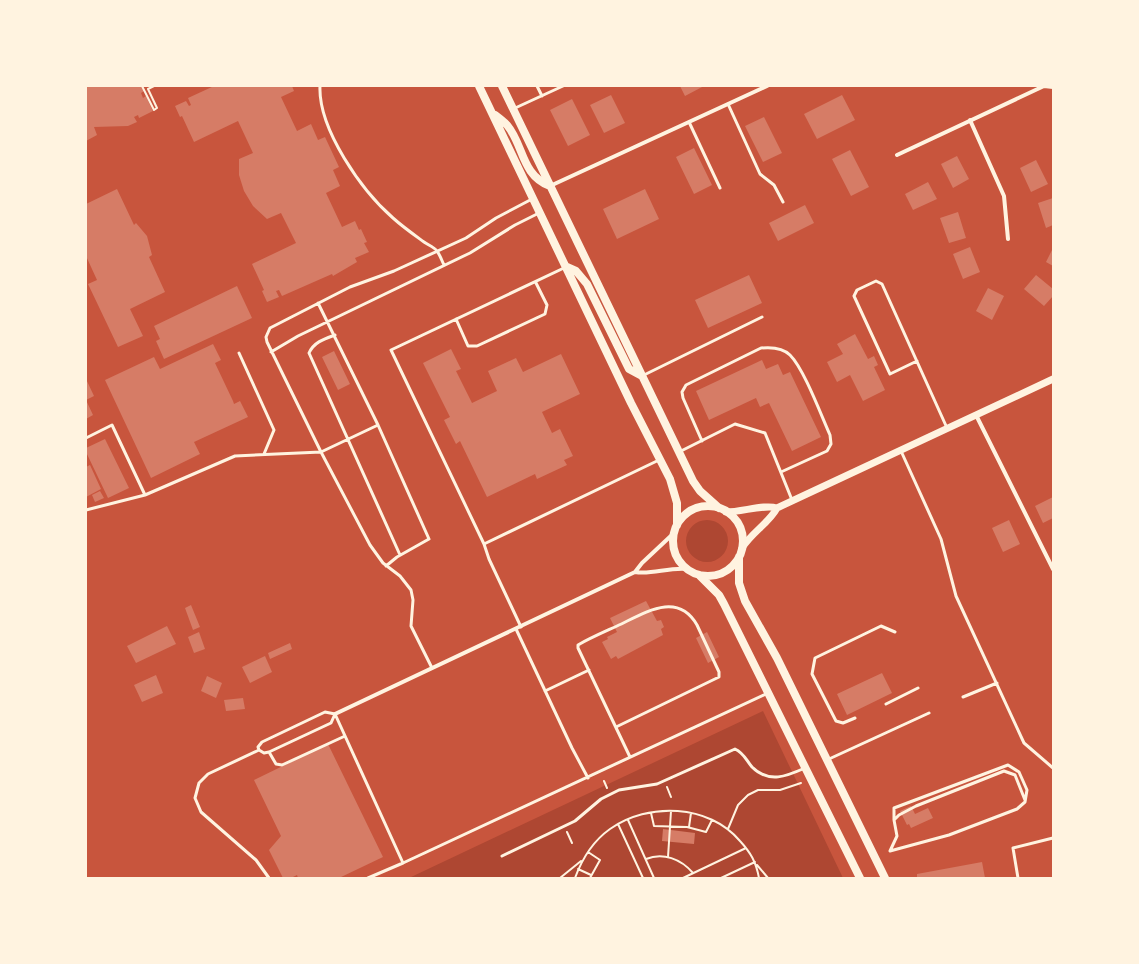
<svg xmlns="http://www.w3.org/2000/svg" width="1139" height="964" viewBox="0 0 1139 964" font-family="'Golos Text',sans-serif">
<rect width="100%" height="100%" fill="#c8553d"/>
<!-- green -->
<path fill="#ae4732" d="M686 541a21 21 0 1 1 42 0a21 21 0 1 1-42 0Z
M763 711 843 878H409Z"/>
<!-- building -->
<path fill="#d67c66" d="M86 86H141L144 91 141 93 143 98 146 96 153 111 139 118 138 115 134 117 137 122 128 126 94 127 97 135 86 141Z
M214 86H292L294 91 281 97 297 131 311 124 318 140 325 137 339 167 333 170 340 186 326 193 342 227 355 221 359 230 361 229 367 242 364 243 369 252 355 258 357 262 333 276 332 274 282 296 279 290 276 291 279 297 267 302 262 291 264 290 252 264 296 243 281 213 267 219 253 206 244 191 239 175V159L253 153 238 121 194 142 182 116 180 117 175 106 186 101 189 106 191 105 188 98Z
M680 86H704L685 96Z
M611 95 625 123 604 133 590 105Z
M842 95 855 120 817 139 804 114Z
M572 99 590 135 568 146 550 110Z
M764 117 782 153 763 162 745 126Z
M694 148 712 185 694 194 676 157Z
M850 150 869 187 851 196 832 159Z
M957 156 969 179 953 188 941 164Z
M1036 160 1048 184 1031 192 1020 168Z
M928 182 937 199 913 210 905 194Z
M117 189 134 225 136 223 147 236 152 255 149 257 165 292 130 309 143 336 118 347 88 284 97 280 86 256V204Z
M645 189 659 219 617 239 603 209Z
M1053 198V225L1046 228 1038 203Z
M805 205 814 223 778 241 769 223Z
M958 212 966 238 949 243 940 218Z
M970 247 980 272 963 279 953 254Z
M1053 248V266L1046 262Z
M749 275 762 303 708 328 695 300Z
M1036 275 1053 289V296L1044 306 1024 289Z
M237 286 252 318 164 359 156 341 160 339 154 326Z
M988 288 1004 296 992 320 976 311Z
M855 334 868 359 874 356 878 365 874 367 885 390 863 401 850 375 837 382 827 362 843 354 837 344Z
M213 344 221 360 215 363 233 401 234 404 240 401 248 417 194 442 200 454 151 478 105 380 154 357 160 369Z
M451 349 461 369 456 371 472 403 497 391 488 371 516 358 523 372 561 354 580 394 542 412 552 433 560 429 573 456 564 460 567 465 537 479 535 474 487 497 460 441 456 444 444 420 450 417 423 363Z
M334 351 350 384 338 390 322 357Z
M762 360 766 369 778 364 783 375 790 372 821 437 792 451 769 403 760 407 756 398 709 420 696 391Z
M86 379 94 396 86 400 93 415 86 419Z
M105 439 129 488 108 498 86 452V448Z
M90 465 101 489 86 497V467Z
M100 491 104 498 95 502 92 495Z
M1053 497V518L1043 523 1035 506Z
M1009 520 1020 544 1003 552 992 528Z
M646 601 657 621 661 620 664 627 661 629 663 635 618 659 616 656 611 659 602 642 608 639 607 637 617 632 610 618Z
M191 605 200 627 193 630 185 608Z
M167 626 176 644 136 663 127 646Z
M199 632 205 649 194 653 188 637Z
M707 632 719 657 708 663 696 638Z
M290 643 292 649 270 659 268 653Z
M265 656 272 672 250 683 242 667Z
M882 673 892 693 847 715 837 694Z
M156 675 163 693 142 702 134 685Z
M207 676 222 683 216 698 201 691Z
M243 698 245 709 226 711 224 700Z
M328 744 383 857 339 878H298L297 875 291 878H283L269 850 281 836 254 780Z
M911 806 915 814 928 808 933 818 911 828 909 824 907 825 900 811Z
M663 829 695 833 694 844 662 841Z
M982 862 985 878H917V874Z"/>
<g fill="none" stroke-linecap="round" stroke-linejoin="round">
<!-- path -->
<path stroke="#fff3e0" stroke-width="2" d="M142 86 154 110 157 108 148 89 154 86
M604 781 607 788
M667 787 671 797
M651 813 654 826 687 827 706 832 712 820
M628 820 654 878
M618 824 643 878
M689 827 691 813
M728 829 738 805 748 795 758 790H780L801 783
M567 832 572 843
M588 852 600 860 590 878
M668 857 671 811
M646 859C663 852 681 859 693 873
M757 865 768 878
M578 869 591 875
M560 878 581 861
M575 878C582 859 593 841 610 829 648 802 709 804 740 841 751 853 756 862 759 878
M683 878 746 848
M721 878 755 862"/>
<!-- service -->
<path stroke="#fff3e0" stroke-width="3" d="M320 86C318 129 362 191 393 218 403 227 413 234 424 242 428 245 434 247 437 251 440 255 442 261 444 265
M537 86 542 96
M728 104 760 174 774 185 783 202
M513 109 563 86
M689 122 720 188
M566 267 391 350 484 544 659 460
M318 303 378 425 429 539 397 557 386 566
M456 319 468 346H477L545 314 547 305 536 283
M335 335C324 339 314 342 309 353L400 555
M271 352 298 336 470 253 515 225 539 213
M239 353 274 430 264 454
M917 361 890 374 854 296 857 290 876 281 882 284 947 428
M644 375 762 317
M378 425 321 452 370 545 383 563 400 576 411 590 413 600 411 626 432 668
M86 438 112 425 145 495
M702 441 683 398 682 392 686 385 761 348C771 347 782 347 790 355 804 369 821 415 830 435L831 444 827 451 781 472
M901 451 941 539 956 596 1024 743 1053 768
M679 452 735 424 765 433 792 500
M86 510 145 495 235 456 321 452 267 342 266 337 270 328 350 287 394 271 466 238 496 218 532 199
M484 544 489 559 521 627
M516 629 572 748 588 778
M545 691 589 670
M963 697 997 683
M886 704 918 688
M335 714 403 863 768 693
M855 718 843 723 836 721 812 674 815 658 881 626 895 632
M616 727 719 677V672L697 625C677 590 643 614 617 626 604 632 590 638 578 645V648L630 757
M259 750 208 774 199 783 195 798 201 812 256 860 269 878
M259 750 258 747 262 742 325 712 335 714
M259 750 264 753 269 752 331 723 335 714
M269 752 276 764 282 765 345 736
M829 759 929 713
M1008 765 1019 772 1027 790 1025 802 1017 809 949 835 890 851 897 836 894 820V808Z
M894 820 899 815 916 806 1004 771 1015 775 1025 800
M502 856 575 821 601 799 619 790 657 784 735 749C744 753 746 760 752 767 769 784 787 776 805 768
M368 878 403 863
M1018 878 1013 848 1053 838"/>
<!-- minor -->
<path stroke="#fff3e0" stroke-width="4" d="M1044 86 1053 87
M970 120 1004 196 1008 239
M897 155 1044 86
M550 186 767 86
M976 415 1053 569
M635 572C652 575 668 567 688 569
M335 714 635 572 642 563 674 533"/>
<!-- tertiary -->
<path stroke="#fff3e0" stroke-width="7" d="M726 512C742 512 765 504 777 508
M742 548C752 532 769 523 777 508L1053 379"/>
<!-- secondary -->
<path stroke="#fff3e0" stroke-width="8" d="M479 86 631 403 670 479 677 503V525
M502 86 693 481 700 491 719 508
M495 115C499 118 504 122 507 125 524 145 521 175 550 186
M567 267 576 271 587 284 629 369 642 376
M673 541a35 35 0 1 1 70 0a35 35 0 1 1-70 0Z
M739 557V583L745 601 777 658 885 878
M699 575 719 595 724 604 860 878"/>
</g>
<!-- border -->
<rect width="1139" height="964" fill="none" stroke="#fff3e0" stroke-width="174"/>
</svg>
